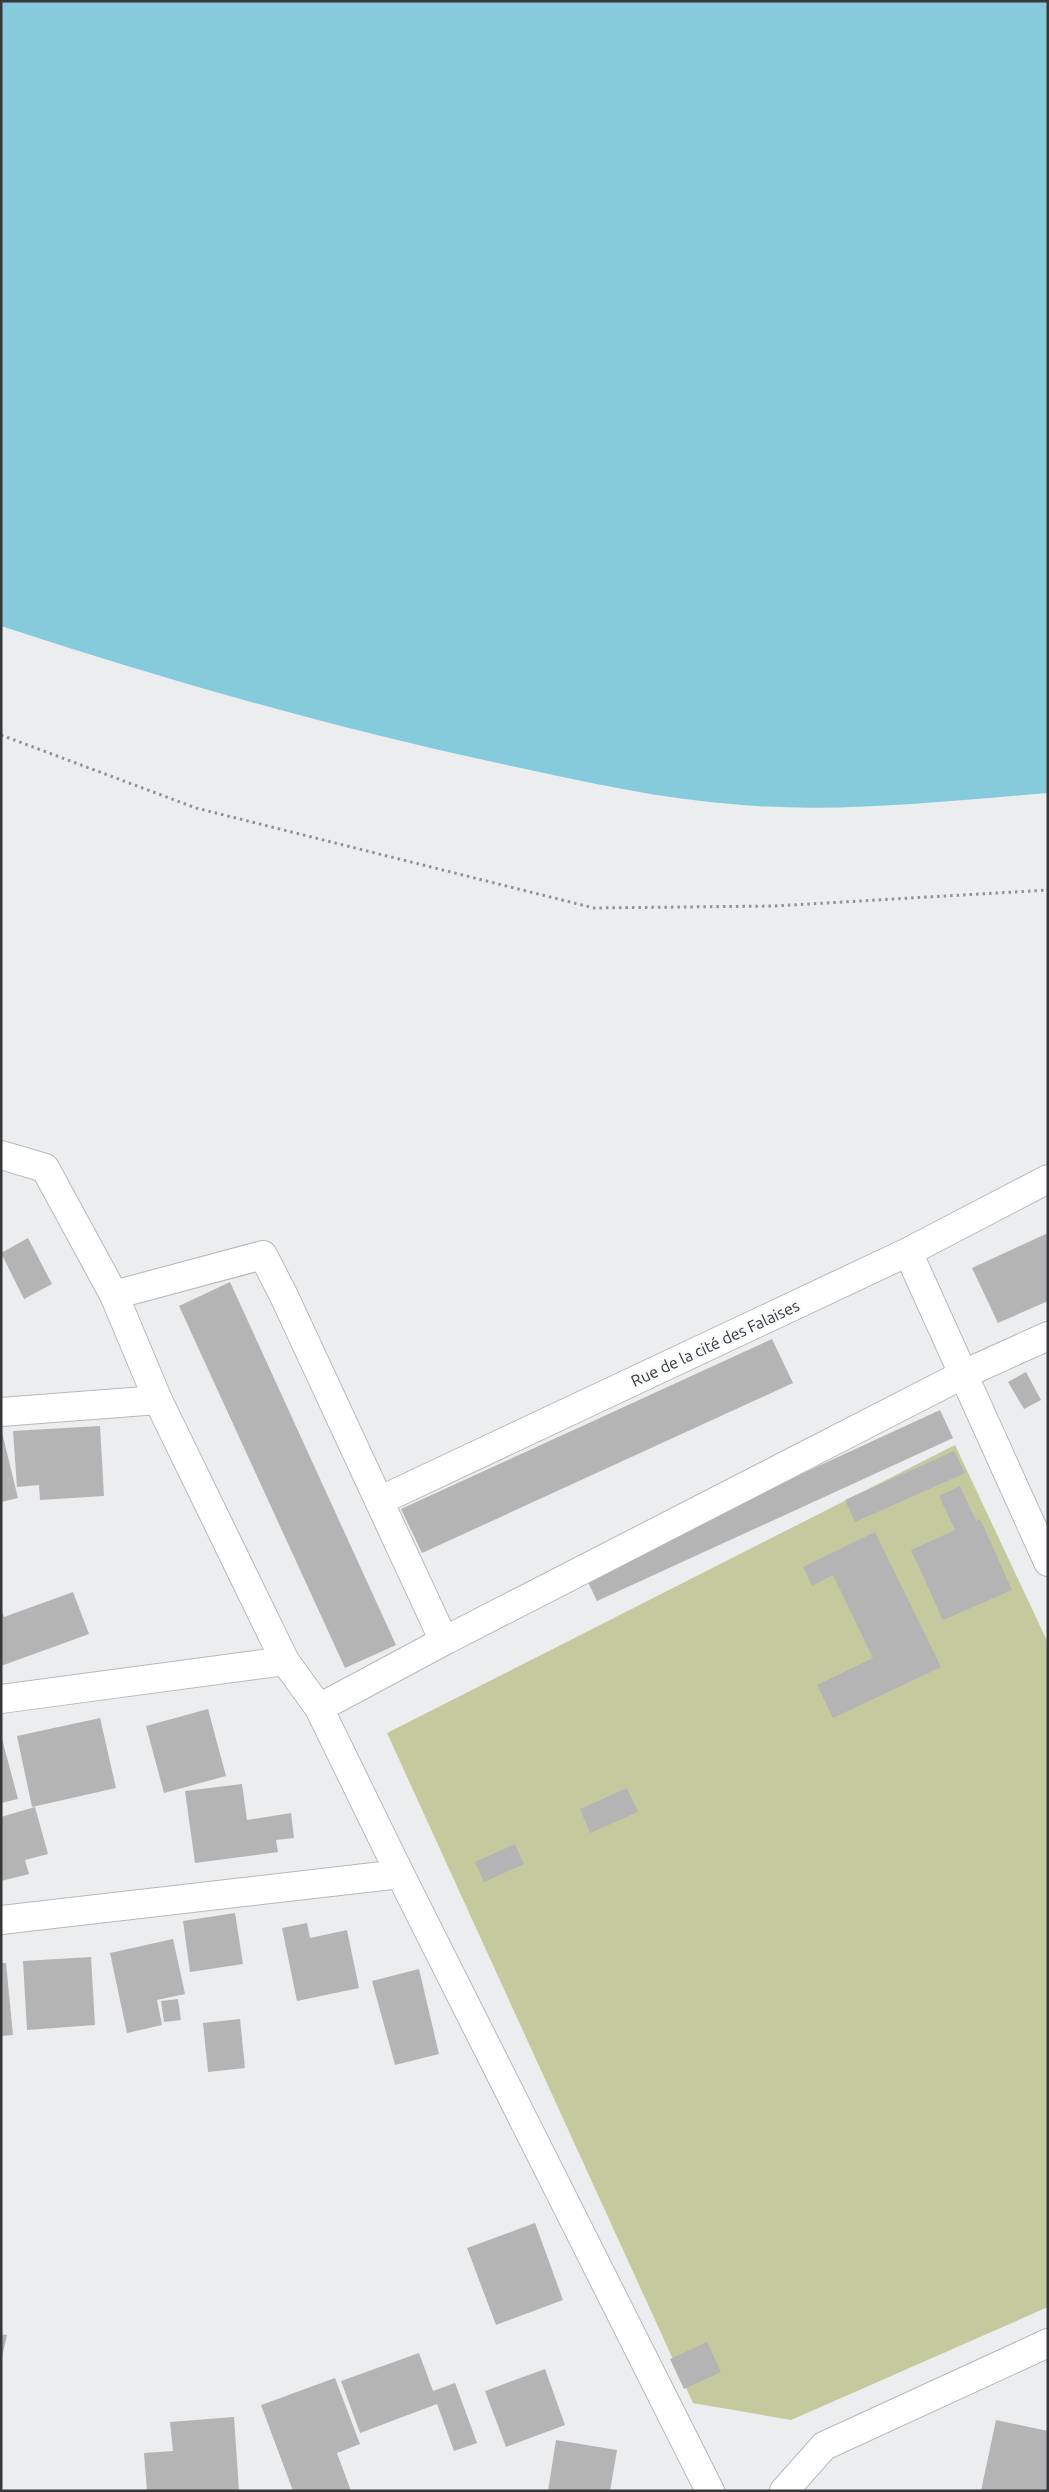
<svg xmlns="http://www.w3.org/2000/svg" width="1049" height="2492" viewBox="0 0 1049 2492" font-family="Ubuntu,sans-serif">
<rect width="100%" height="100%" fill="#ebedee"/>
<!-- green -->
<path fill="#c4c99e" d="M955 1445 1048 1643V2307L791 2420 693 2403 387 1733Z"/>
<!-- water -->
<path fill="#85cbdc" d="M1 1H1048V793C947 801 843 813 742 805 657 799 576 780 493 762 326 726 163 679 1 626Z"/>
<!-- building -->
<path fill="#b5b4b5" d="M1048 1233V1301L998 1323 972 1268Z
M28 1238 52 1284 24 1299 1 1253Z
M230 1282 396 1645 345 1668 179 1306Z
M772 1339 793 1383 422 1553 401 1509Z
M1026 1372 1041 1400 1024 1409 1008 1382Z
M940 1410 953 1438 597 1601 584 1574Z
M100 1426 104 1496 40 1500 39 1485 17 1487 13 1431Z
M1 1428 18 1498 1 1502Z
M954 1451 965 1473 855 1522 845 1500Z
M960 1486 976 1521 980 1519 1012 1590 943 1620 911 1550 955 1530 939 1496Z
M875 1532 941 1667 833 1718 817 1685 873 1658 833 1575 812 1586 803 1567Z
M73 1592 89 1634 1 1666V1610L4 1617Z
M208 1709 226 1776 164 1793 146 1726Z
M100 1718 116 1788 32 1807 17 1736Z
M1 1735 18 1799 1 1803Z
M242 1784 247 1820 291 1813 294 1838 276 1840 278 1852 195 1863 185 1791Z
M627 1788 638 1812 590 1833 580 1809Z
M35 1807 48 1854 25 1860 29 1874 1 1881V1817Z
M515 1844 524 1864 484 1882 475 1862Z
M235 1913 243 1964 190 1972 183 1921Z
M307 1923 310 1938 347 1930 359 1988 297 2001 282 1928Z
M173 1939 185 1994 157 2000 162 2025 127 2033 110 1953Z
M91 1957 95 2025 27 2030 23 1961Z
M1 1963H6L13 2035 1 2036Z
M419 1969 439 2054 395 2065 372 1981Z
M178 1999 181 2020 164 2022 161 2001Z
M240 2019 245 2068 208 2072 203 2023Z
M535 2223 563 2300 496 2325 467 2248Z
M1 2334 7 2335 2 2357H1Z
M707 2342 721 2372 684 2389 670 2359Z
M419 2353 433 2391 455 2383 477 2443 454 2451 437 2404 360 2433 341 2381Z
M545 2369 565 2425 506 2447 485 2391Z
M335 2378 360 2444 337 2453 351 2491H293L261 2405Z
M234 2417 239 2491H147L144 2453 173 2451 170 2422Z
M996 2420 1048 2431V2491H981Z
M556 2440 617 2450 610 2491H548Z"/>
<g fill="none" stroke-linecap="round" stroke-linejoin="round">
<!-- minor casing -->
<g stroke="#b6b8b9" stroke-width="30">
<path id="minor" d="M1 1155 45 1168 114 1295 158 1400 285 1661 319 1708 400 1874 710 2491
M908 1252 1048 1562
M114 1295 263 1255 284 1296 444 1641 319 1708
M1 1412 158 1400
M379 1501 908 1252 1048 1179
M444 1641 964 1374 1048 1336
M1 1699 285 1661
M1 1920 400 1874
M784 2491 824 2446 1048 2343"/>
</g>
<!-- path -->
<path stroke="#919293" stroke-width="3" stroke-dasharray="2.5 4" stroke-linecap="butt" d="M1 735 196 808 594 908 774 906 1048 890"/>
<!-- minor -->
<use href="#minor" stroke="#fff" stroke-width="28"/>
</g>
<g text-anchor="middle" stroke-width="5" stroke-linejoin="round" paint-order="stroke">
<!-- street labels -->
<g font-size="16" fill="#363738" stroke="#f8fafc">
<text transform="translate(715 1343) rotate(-25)" y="6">Rue de la cité des Falaises</text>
</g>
</g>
<!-- border -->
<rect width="1049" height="2492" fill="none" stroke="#363738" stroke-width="5"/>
</svg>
